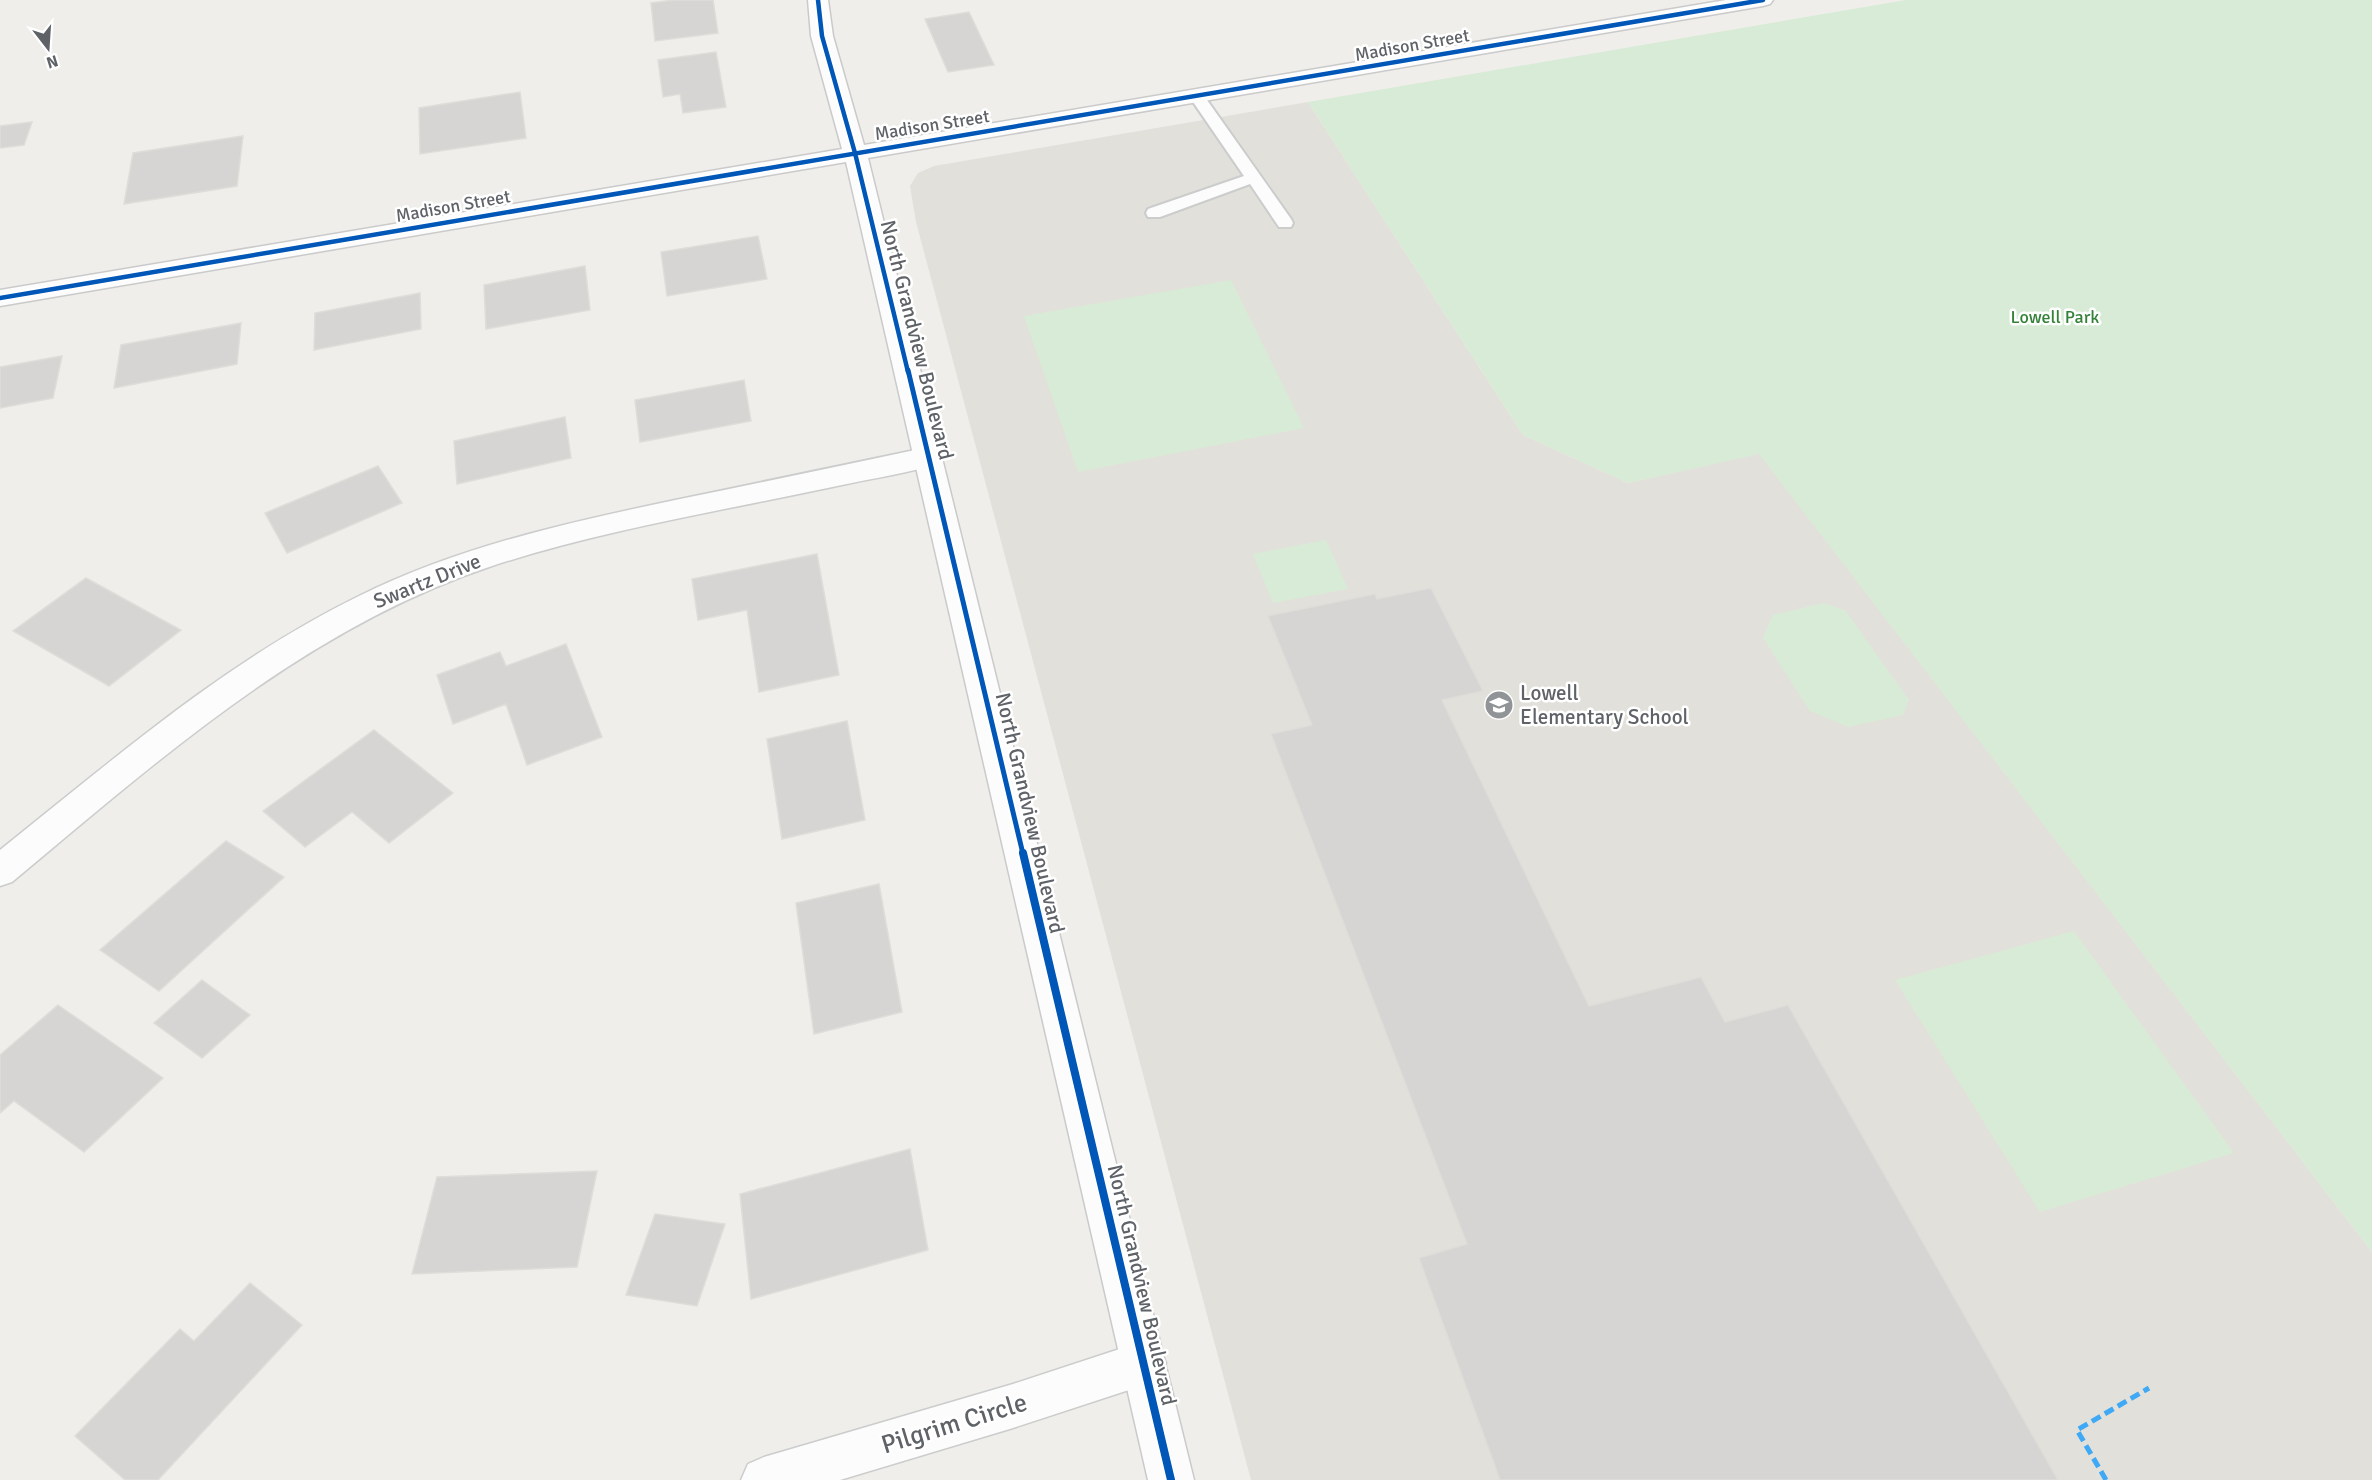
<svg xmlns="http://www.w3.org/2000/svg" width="2372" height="1480" viewBox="0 0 2372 1480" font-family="Signika,sans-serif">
<rect width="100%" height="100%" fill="#efeeea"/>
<!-- education -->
<path fill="#e2e0da" d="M1308 102 1523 435 1628 483 1759 453 2372 1252V1480H1251L916 222 910 186 918 173 934 166Z"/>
<!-- green -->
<path fill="#d8ebd6" d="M1906 0H2372V1252L1759 454 1628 483 1523 435 1308 102Z
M1231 280 1304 428 1078 472 1024 316Z
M1326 540 1348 589 1273 603 1253 554Z
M1824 603 1845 610 1909 700 1903 715 1848 727 1810 711 1763 638 1773 615Z
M2074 931 2234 1153 2040 1212 1895 980Z"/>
<!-- building -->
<path fill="#d6d5d3" stroke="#deddd9" stroke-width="1.5" d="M674 0H713L718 33 655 41 651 3Z
M969 12 994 65 948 72 925 19Z
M716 52 726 107 683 113 680 94 663 97 658 60Z
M520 92 526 138 420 154 419 108Z
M32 122 24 145 0 148V126Z
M243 136 237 186 124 204 133 153Z
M758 236 767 279 667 296 661 252Z
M585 266 590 310 486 329 484 285Z
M420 293 421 329 314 350 315 313Z
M241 323 237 364 114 388 121 345Z
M62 356 53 398 0 408V367Z
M744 380 751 421 640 442 635 400Z
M565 417 571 458 457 484 454 441Z
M378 466 402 503 287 553 265 513Z
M817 554 839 675 759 692 747 610 698 620 692 579Z
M86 578 181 630 109 686 13 631Z
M1431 588 1483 691 1442 700 1589 1006 1701 977 1725 1022 1788 1005 2058 1480H1500L1419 1258 1467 1244 1271 734 1312 725 1268 616 1375 594 1377 599Z
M566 644 602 737 527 765 506 704 453 724 437 675 500 652 506 666Z
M847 721 865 820 782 839 767 739Z
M374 730 453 793 389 843 352 812 305 847 263 811Z
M226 841 284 877 159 991 100 950Z
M879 884 902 1012 814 1034 796 903Z
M202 980 250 1015 202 1058 154 1023Z
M58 1005 163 1078 84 1152 14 1101 0 1113V1055Z
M910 1149 928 1250 751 1299 740 1194Z
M597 1171 577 1267 412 1274 437 1177Z
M655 1214 725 1224 697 1306 626 1295Z
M250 1283 302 1325 158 1480H125L75 1436 180 1329 194 1341Z"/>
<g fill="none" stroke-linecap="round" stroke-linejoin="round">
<!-- lane casing -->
<g stroke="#cbcccc" stroke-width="4">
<path id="lane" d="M1197 91 1202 93 1291 219 1293 223 1291 227H1279L1250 184 1160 217H1148L1146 213 1148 209 1244 176 1189 96Z"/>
</g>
<!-- street casing -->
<g stroke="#cbcccc" stroke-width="3">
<path id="street" d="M929 447 939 450 943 457 939 464C907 473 875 478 842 485 726 510 605 529 492 566 306 628 161 758 12 882L0 886V850C114 759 226 661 359 596 460 546 570 522 680 499 763 482 846 465 929 447Z
M1144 1341 1159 1348 1166 1363 1159 1378 1144 1385 1013 1428 840 1480H741L748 1464 764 1457 1013 1384Z"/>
</g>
<!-- secondary casing -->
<g stroke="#cacacb" stroke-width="3">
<path id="secondary" d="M808 0H828L833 36 864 145 1726 0H1773L1770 4 1763 6 868 158 1194 1480H1148L846 162 0 306V290L842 149 811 36Z"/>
</g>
<!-- lane -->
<use href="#lane" fill="#fdfcfc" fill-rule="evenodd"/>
<!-- street -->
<use href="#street" fill="#fdfcfc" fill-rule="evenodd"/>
<!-- secondary -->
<use href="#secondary" fill="#fdfcfc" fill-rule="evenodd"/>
<!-- quiet -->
<path stroke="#3fa9f5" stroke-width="5" stroke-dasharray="10 5" stroke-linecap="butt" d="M2106 1480 2077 1430 2149 1388"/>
<!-- cycleway-far2 casing -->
<g stroke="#fff" stroke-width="8">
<path id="cycleway-far2" d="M818 0 822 36 855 153 908 372
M0 298 1763 0"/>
</g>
<!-- cycleway-far1 casing -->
<g stroke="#fff" stroke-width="9">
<path id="cycleway-far1" d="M908 370 1023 854"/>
</g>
<!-- cycleway casing -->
<g stroke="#fff" stroke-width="11">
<path id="cycleway" d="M1023 853 1171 1480"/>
</g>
<!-- cycleway-far2 -->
<use href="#cycleway-far2" stroke="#0057b8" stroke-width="4.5"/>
<!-- cycleway-far1 -->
<use href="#cycleway-far1" stroke="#0057b8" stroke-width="5"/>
<!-- cycleway -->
<use href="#cycleway" stroke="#0057b8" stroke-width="8"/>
</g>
<!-- icons -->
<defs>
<g id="school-disc" transform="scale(1.5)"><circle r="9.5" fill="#919496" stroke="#fff"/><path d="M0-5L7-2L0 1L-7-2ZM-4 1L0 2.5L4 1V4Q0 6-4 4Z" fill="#fff"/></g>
</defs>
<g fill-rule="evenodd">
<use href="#school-disc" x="1499" y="705"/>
</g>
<g text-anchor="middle" stroke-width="5" stroke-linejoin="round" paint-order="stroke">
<!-- far-street labels -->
<g font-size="18" fill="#5f6368" stroke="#fff">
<text transform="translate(1412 45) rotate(-10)" y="6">Madison Street</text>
<text transform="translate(932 125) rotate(-9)" y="6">Madison Street</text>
<text transform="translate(453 206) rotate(-10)" y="6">Madison Street</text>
</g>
<!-- far-park labels -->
<g font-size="18" fill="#348238" stroke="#fff">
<text x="2055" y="323">Lowell Park</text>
</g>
<!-- street labels -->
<g font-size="21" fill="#5f6368" stroke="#fff">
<text transform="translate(917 340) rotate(76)" y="7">North Grandview Boulevard</text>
<text transform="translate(427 581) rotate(-22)" y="7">Swartz Drive</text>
<text transform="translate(1030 813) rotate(77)" y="7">North Grandview Boulevard</text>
<text transform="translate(1142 1285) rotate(77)" y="7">North Grandview Boulevard</text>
</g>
<!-- poi labels -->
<g font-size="21" fill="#5f6368" stroke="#fff" text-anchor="start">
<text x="1520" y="700">Lowell<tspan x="1520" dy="24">Elementary School</tspan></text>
</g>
<!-- near-street labels -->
<g font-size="26" fill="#5f6368" stroke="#fff">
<text transform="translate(954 1423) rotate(-17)" y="9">Pilgrim Circle</text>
</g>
</g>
<!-- north arrow -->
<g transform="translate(48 48) rotate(163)" stroke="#ffffff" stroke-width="4.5" paint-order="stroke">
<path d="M0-4.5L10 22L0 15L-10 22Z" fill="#5f6368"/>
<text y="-9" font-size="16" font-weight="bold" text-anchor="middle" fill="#5f6368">N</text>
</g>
</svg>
